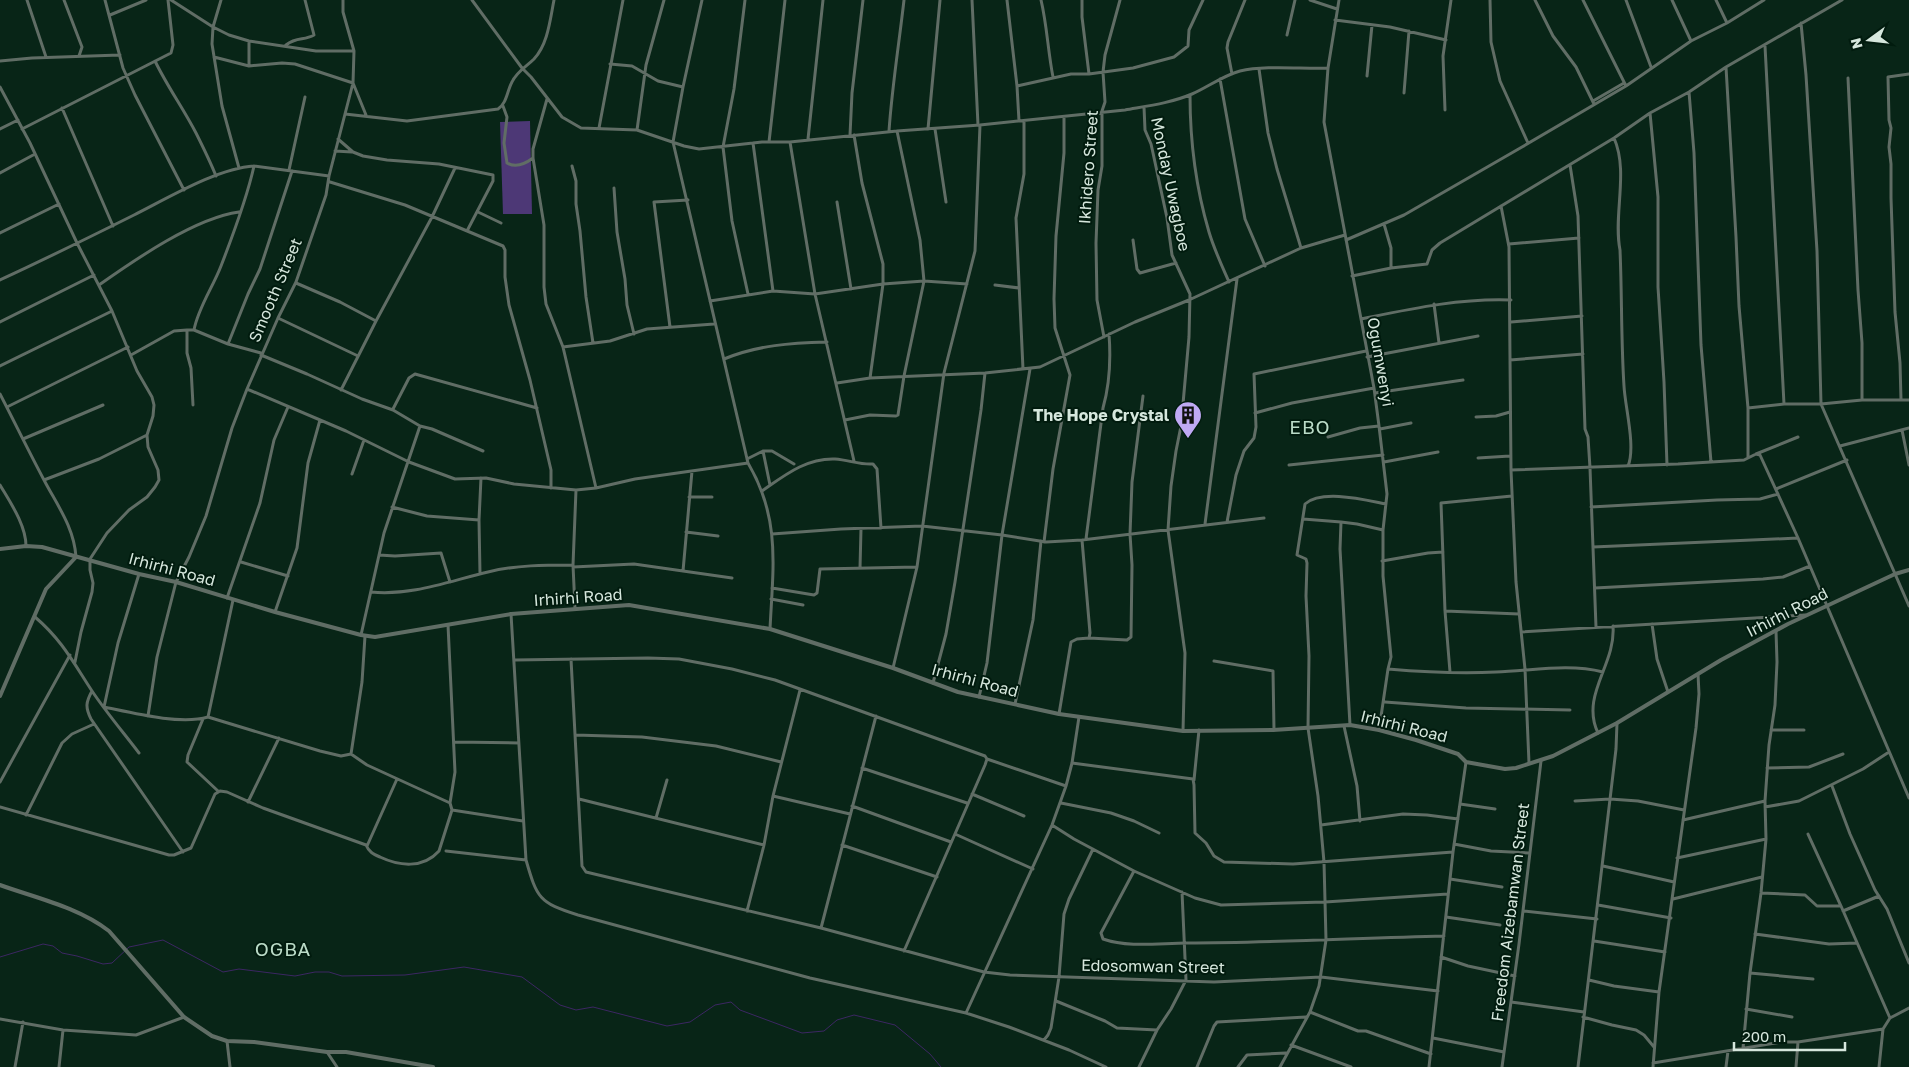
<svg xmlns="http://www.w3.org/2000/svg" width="1909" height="1067" viewBox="0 0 1909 1067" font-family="'Golos Text',sans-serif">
<rect width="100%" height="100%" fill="#082517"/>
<!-- forest -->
<path fill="#4d3876" d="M530 121 532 214H503L500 122Z"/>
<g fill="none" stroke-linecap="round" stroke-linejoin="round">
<!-- stream -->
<path stroke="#3c2763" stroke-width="1" d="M0 957 43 944 53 946 62 953 77 956 103 964 112 963 129 947 163 940 223 972 239 969 295 976 315 972H329L342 976 405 975 464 967 522 977 560 1005 576 1010 593 1007 667 1026 690 1022 715 1005 731 1002 740 1010 802 1033 824 1031 837 1020 854 1015 895 1025 930 1054 941 1067"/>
<!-- minor -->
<path stroke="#606d65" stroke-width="3" d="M27 0 46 57
M64 0 82 47 79 56
M105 0 123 68 135 95 184 190
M171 0 213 27 229 35 249 41 316 51H354
M221 0 213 27 212 44 222 106 239 168
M472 0 522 68 531 77 562 117 581 128 637 130 684 146 699 149 762 142H790L897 131 980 125 1125 110C1147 106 1171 103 1192 94 1208 87 1222 76 1240 71 1265 65 1302 69 1328 68
M702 0 683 87 673 142 748 463C781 519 773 567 770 629
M745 0 734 89 723 147 732 221 748 294
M972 0 978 125
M1007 0 1017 86 1019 121
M1041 0C1047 25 1048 52 1053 77
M1082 0V17L1089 74
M1310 0 1337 9
M1339 0 1328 68 1324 122 1374 388 1379 426 1387 494 1383 530V576L1391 657 1388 669 1379 730
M1490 0 1491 42 1500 81 1528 143
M1535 0 1553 36 1576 67 1594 104
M1583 0 1626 86
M1626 0 1651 67
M1672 0 1691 41
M1716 0 1727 23
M110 15 146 0
M1335 20 1390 27 1446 40
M1801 23 1806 75 1817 251 1821 404 1909 606
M1287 35 1295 0
M286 45C297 36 304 41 314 35L305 0
M1765 46 1784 404
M214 57 249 66 282 63 295 64 353 83 366 115
M0 61 32 58 120 55
M155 61C167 86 183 108 196 133 203 147 210 161 216 176
M610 64 632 66 658 81 683 87
M249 66V41
M1726 67 1736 237 1739 306 1748 408V457
M1259 69 1268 133 1277 169 1301 248
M1232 74 1227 48 1228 42 1245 0
M1367 76 1372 25
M1848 78 1858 290 1862 343V400
M1220 79 1245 219 1265 266
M1017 86 1071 74H1089L1133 68 1174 57 1188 46 1189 30 1203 0
M0 87 30 143 77 243 112 311 137 371 152 397 154 405 153 416 147 435 148 447 158 470 159 480 155 487 147 497 129 510 107 533 90 559V570L93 583 92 592 81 632 75 662
M1689 92 1694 153 1701 345 1711 462
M1404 93 1409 31
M1190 95C1190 141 1196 188 1209 232 1214 249 1222 266 1229 282
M547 99 533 149V158L544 225V287L546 304 563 347
M1593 101 1624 83
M503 106 507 117 504 143 507 163C516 168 525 164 533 158
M1144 107 1145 130 1151 144 1153 153 1167 218 1172 255 1190 294 1189 337 1181 426 1176 451 1171 486 1168 530 1185 653 1183 731
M62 108 113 226
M1445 110 1443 56 1451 0
M1650 113 1658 197V287L1664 382 1667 465
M345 114 407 121 498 109C507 103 507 91 512 82 517 71 526 67 534 59 548 44 550 20 554 0
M599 128 623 0
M0 129 18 120
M22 129 171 53 173 45 168 0
M928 129 940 0
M935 129 946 202
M637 130 646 65 664 0
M889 131C892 87 899 44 904 0
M850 135 852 93 863 0
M854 135 862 183 883 264V284L870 378
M1614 138C1629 172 1613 215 1620 250 1622 295 1621 341 1624 386 1625 407 1636 447 1628 466
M338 139 353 152 363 156 387 160 439 164 493 175V181L467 231
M808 139 823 0
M769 142 785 0
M790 142 815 294 854 461
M753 143 773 291
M335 151 352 152
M1570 165 1578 216 1585 429 1588 437 1590 468 1596 627
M254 166C247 198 233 235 221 266 213 287 198 308 194 330L228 344 261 353
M572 166 576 181V204L580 231 586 297 593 343
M289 170 305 97
M0 173 35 154
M330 182 405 205 503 246 505 250V277L509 305 530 380 551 470V488
M614 188 617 232 625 279 627 305 634 334
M837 202 851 289
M1501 206 1509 247 1511 470 1516 582 1525 669 1529 763
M478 212 501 223
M1384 224 1391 248V268
M0 233 59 204
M1133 240 1137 269 1140 273 1176 263
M1346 240 1404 215 1522 147 1626 86 1691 41 1727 23 1764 0
M1509 244 1579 238
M1352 276 1391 268 1427 264 1432 250 1440 243 1614 138 1650 113 1689 92 1726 67 1842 0
M0 280C45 259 90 237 134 215 168 198 218 168 254 166L329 176
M296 283 340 302 376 321 432 217 455 168
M99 285C136 259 195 218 239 212
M995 285 1019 288
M710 301 773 291 815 294 883 284 924 281 967 284
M1434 304 1439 343
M278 318 358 356
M1361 319C1410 309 1460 298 1511 300
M0 322 94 275
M1511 322 1582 316
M670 327 654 202 688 200
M1104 337 1097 300 1096 243 1098 190 1102 166V111L1105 102 1103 72 1105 55 1120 0
M228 344 248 294 260 269 292 171
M131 355 174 331 187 330
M261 355 307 374 362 399 393 410 420 426 432 429 483 451
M1367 357 1478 336
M724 359C758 345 791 343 827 342
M1510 360 1583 354
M0 366 112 311
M1023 369 1016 218 1024 174V121
M837 383 870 378 985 373 1040 367 1135 322 1189 300 1301 248 1345 235
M247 389 346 431 409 462 455 479 486 478 514 484 576 490 596 488 635 479 748 463
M341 390 376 321
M1375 393 1463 380
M0 394C15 423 29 452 44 480 57 505 74 527 76 557
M1901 400 1900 363 1895 312 1891 198V164L1889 147 1891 128 1889 120 1888 77 1909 74
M193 405 191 368 187 353V330H194
M7 407 128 347
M1748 408 1784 404H1821L1862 400H1909
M393 409 409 378 415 374 537 408
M1255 413 1292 403 1374 388
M1476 417 1496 416 1510 412
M845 420 870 415 896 416 898 415 904 376 924 281 920 240 897 131
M1380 429 1411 423
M1902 430 1909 465
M1328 437 1360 428 1379 426
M23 439 103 405
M1840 446 1909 428
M763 451 770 485
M1756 454 1798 437
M1478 458 1510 456
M747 459 763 451H772L794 464
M1384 462 1438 452
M1289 465 1383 455
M1511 470 1678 464 1744 460 1756 454 1760 455 1798 538 1909 798
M352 474 364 440
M44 480 99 459 147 435
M0 485C10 502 26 525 26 546
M596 488 563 347 610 341 647 329 714 324
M1776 489 1847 460
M762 491C785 475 806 458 835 459 849 460 860 465 873 464L877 469 881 528
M689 497H712
M392 507 427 516 479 520
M1591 507 1717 500 1760 499 1778 494
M1303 519 1341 522
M1227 522 1236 475 1244 451 1254 438 1256 427 1254 374 1366 351
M1205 524 1237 279
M686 532 718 536
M772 534 841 529 922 526 1002 535 1046 542 1082 540 1264 518
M1086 539 1103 408C1110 383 1111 360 1109 334
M1044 542 1053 469 1070 375 1055 328 1054 299 1056 236 1064 153V117
M1593 547 1798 538
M379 555 395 556 441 553 450 582
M1382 561 1428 553 1443 552
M241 562 288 576
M573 567 634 564 732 578
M860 568 861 529
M683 571 692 471
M139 574 118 643 104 707C133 713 180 725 208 717L320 751 341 756 351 754 367 765 450 803
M480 574 479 520 481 478
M772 588 814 595 817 593 820 569 917 567
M1595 588 1763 579 1783 577 1810 566
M371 592C412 596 449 581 488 572 516 565 545 565 573 565
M227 598 260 503 274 440 288 407
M771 599 803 605
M575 608 573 565 576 490
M1445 611 1519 614
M275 612 297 548 308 463 320 420
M511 614 526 860C537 898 539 903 578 915L810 978 966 1013 1009 1027 1069 1050 1106 1067
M35 617C62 640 73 662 92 691 106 712 123 732 139 753
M1652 624 1657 659 1668 692
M1521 632 1805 615
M361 635 384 533 420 426
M1089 638 1127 640 1131 637 1132 565 1130 534 1132 482 1143 396
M571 659 582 866 586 872 821 928 984 972 1010 975 1214 982 1321 977 1438 991
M515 660 648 658 679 659 732 669 775 680 985 756 987 759 985 765 904 951
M1214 661 1273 671 1274 730
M893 668 917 567 944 373 975 251 980 125
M1388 669C1423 672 1460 674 1496 672 1531 671 1568 663 1603 672
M1450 672 1445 611 1441 503 1512 496
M933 683 946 634 955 582 981 410 985 373
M800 690 773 796 850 814
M92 691C86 702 85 707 91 719L183 852
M979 697 987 663 1002 535 1030 369
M1385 702 1466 708 1570 710
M1015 704 1033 620 1041 541
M1059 714 1071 642 1077 639 1089 638 1090 633 1082 540
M148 716 157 657 176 582 189 557 206 516 232 428 247 389 278 318 296 282 326 195 329 176 353 83 354 51 343 12V0
M208 717 233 600
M203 719 188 755 187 762 218 791
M1350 725 1340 549 1341 522 1357 524 1383 530
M1344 726 1357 786 1360 821
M1771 730H1804
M1598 733C1580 695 1616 665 1613 626
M575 735 642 737 716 746 781 762
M454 742 519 743
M351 754 362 682 365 636
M987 759 1066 786
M1072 763 1193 779 1194 785 1195 833 1206 843 1214 856 1224 862 1293 864 1453 852
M862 768 967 803
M1767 768 1809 767 1843 754
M1194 780 1199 730
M0 782 70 655
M1832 786 1850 834 1875 890 1887 909 1909 963
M972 794 1024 816
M579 799 764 845
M1575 801 1610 799 1638 801 1684 810
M248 802 279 738
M1061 803 1111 813 1134 821 1159 833
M1460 804 1495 809
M852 806 951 842
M0 807 169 855H174L191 848 215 794 220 791 227 792 263 808 366 845C369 852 373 854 380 857 399 866 423 869 439 851L452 810 450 803 455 772 448 625
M1765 807 1799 801 1863 769 1889 752
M452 810 523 821
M26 815 62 743 72 734 94 724
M656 818 667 780
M1683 820 1765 801
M1052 825 1074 839 1134 871 1195 898 1221 905 1325 902 1448 894
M1321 825 1403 814 1427 815 1458 819
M955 834 1033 869
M1808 834 1841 906
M1454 844 1491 851 1529 853
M842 845 937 877
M367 846 397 779
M446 851 526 860
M1677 858 1766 839
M1603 866 1674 882
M1134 871 1101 933 1103 939C1129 948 1160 943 1187 943 1273 943 1358 938 1444 936
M1450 879 1502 887
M1761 893 1805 895 1817 906H1841L1890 1018
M1673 899 1762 877
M1598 905 1671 918
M747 911 764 845 773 796
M1523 911 1597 919
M1843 911 1879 896
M1446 917 1500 925
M821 928 876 716
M1755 934 1829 944 1857 943
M1594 941 1665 952
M1441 957 1468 966 1515 976
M1750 973 1813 979
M1059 977 1064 914 1069 899 1093 849
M1589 980 1614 986 1659 992
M1056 1001 1105 1021 1117 1028 1157 1030
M1511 1002 1584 1012
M1746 1009 1792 1017
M1310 1012 1358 1031H1366L1431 1054
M966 1013 1052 825 1066 786 1072 763 1079 717
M1583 1017 1612 1025 1636 1030 1644 1035 1654 1047
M0 1019 63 1030 136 1035 184 1017
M1433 1038 1504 1052
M1044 1040 1048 1035 1051 1028 1059 977
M227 1041 230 1067
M1291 1045 1351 1067
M1743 1048 1750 973 1761 893 1766 839 1765 801 1769 745 1775 705 1777 662 1776 631
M327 1052 337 1067
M1653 1063 1782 1042H1798L1883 1029 1890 1018 1909 1008
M15 1067 23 1022
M59 1067 63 1030
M1139 1067 1157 1030 1171 1009 1186 980 1182 892
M1197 1067 1214 1026 1217 1022 1306 1017
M1238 1067 1247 1055 1286 1053
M1280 1067 1310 1012 1319 986 1326 940 1324 862 1318 796 1308 728 1309 656 1306 596 1307 563 1306 559 1297 555 1305 504C1322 489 1365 500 1386 504
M1429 1067 1453 852 1466 762
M1502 1067 1519 944 1541 761
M1578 1067 1616 749 1617 723
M1653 1067 1659 992 1696 728 1699 694 1698 674
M1726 1067 1728 1051
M1796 1067 1798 1042
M1879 1067 1883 1029"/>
<!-- tertiary -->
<path stroke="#606d65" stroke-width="4" d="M0 549 26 546 42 547 139 574 176 582 275 612 361 635 375 637 511 614 629 605 770 629 893 668 958 692 1059 714 1183 731 1273 730 1350 725 1379 730 1416 740 1458 754 1466 762 1505 769 1516 768 1553 756 1617 723 1721 660 1788 624 1895 574 1909 570
M0 696 46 589 76 557
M0 885C36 898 78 907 109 931L184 1017 212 1036 227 1041 254 1042 327 1052H346L433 1067"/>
</g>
<!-- icons -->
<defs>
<g id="building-pin" transform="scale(1.4375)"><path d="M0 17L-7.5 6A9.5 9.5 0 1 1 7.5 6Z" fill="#bfa9f4" stroke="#011b0e"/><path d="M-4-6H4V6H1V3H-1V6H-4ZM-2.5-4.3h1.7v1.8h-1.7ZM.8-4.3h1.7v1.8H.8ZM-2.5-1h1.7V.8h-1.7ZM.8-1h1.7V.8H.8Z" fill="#111"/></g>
</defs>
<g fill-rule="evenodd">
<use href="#building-pin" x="1188" y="415"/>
</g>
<g text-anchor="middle" stroke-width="4" stroke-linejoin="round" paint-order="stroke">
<!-- street labels -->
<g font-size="16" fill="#d6e7dd" stroke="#011b0e">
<text transform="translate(1088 167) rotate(-86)" y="6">Ikhidero Street</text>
<text transform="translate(1171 184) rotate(78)" y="6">Monday Uwagboe</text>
<text transform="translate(275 290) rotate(-67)" y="6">Smooth Street</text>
<text transform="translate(1381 362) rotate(80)" y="6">Ogumwenyi</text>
<text transform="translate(172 569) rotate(15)" y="6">Irhirhi Road</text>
<text transform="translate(578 597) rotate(-4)" y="6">Irhirhi Road</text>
<text transform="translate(1787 612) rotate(-27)" y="6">Irhirhi Road</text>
<text transform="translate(975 680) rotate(15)" y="6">Irhirhi Road</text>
<text transform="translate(1404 726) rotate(14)" y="6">Irhirhi Road</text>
<text transform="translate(1510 912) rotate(-83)" y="6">Freedom Aizebamwan Street</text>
<text transform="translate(1153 966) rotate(1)" y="6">Edosomwan Street</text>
</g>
<!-- poi labels -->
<g font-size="16" font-weight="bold" fill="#d6e7dd" stroke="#011b0e" text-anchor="end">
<text x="1169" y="421">The Hope Crystal</text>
</g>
<!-- quarter labels -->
<g font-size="19" letter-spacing="1" fill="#badbc7" stroke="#011b0e">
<text x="1310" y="434">EBO</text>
<text x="283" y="956">OGBA</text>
</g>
</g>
<!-- north arrow -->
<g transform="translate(1869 40) rotate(255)" stroke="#011b0e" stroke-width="4" paint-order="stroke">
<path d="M0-4L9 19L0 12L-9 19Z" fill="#d6e7dd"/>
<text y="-8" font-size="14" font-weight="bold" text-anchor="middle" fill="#d6e7dd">N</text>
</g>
<!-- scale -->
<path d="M1734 1042v8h111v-8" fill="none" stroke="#d6e7dd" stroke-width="2.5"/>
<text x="1742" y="1042" font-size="15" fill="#d6e7dd" stroke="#011b0e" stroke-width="4" paint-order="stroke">200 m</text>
</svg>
